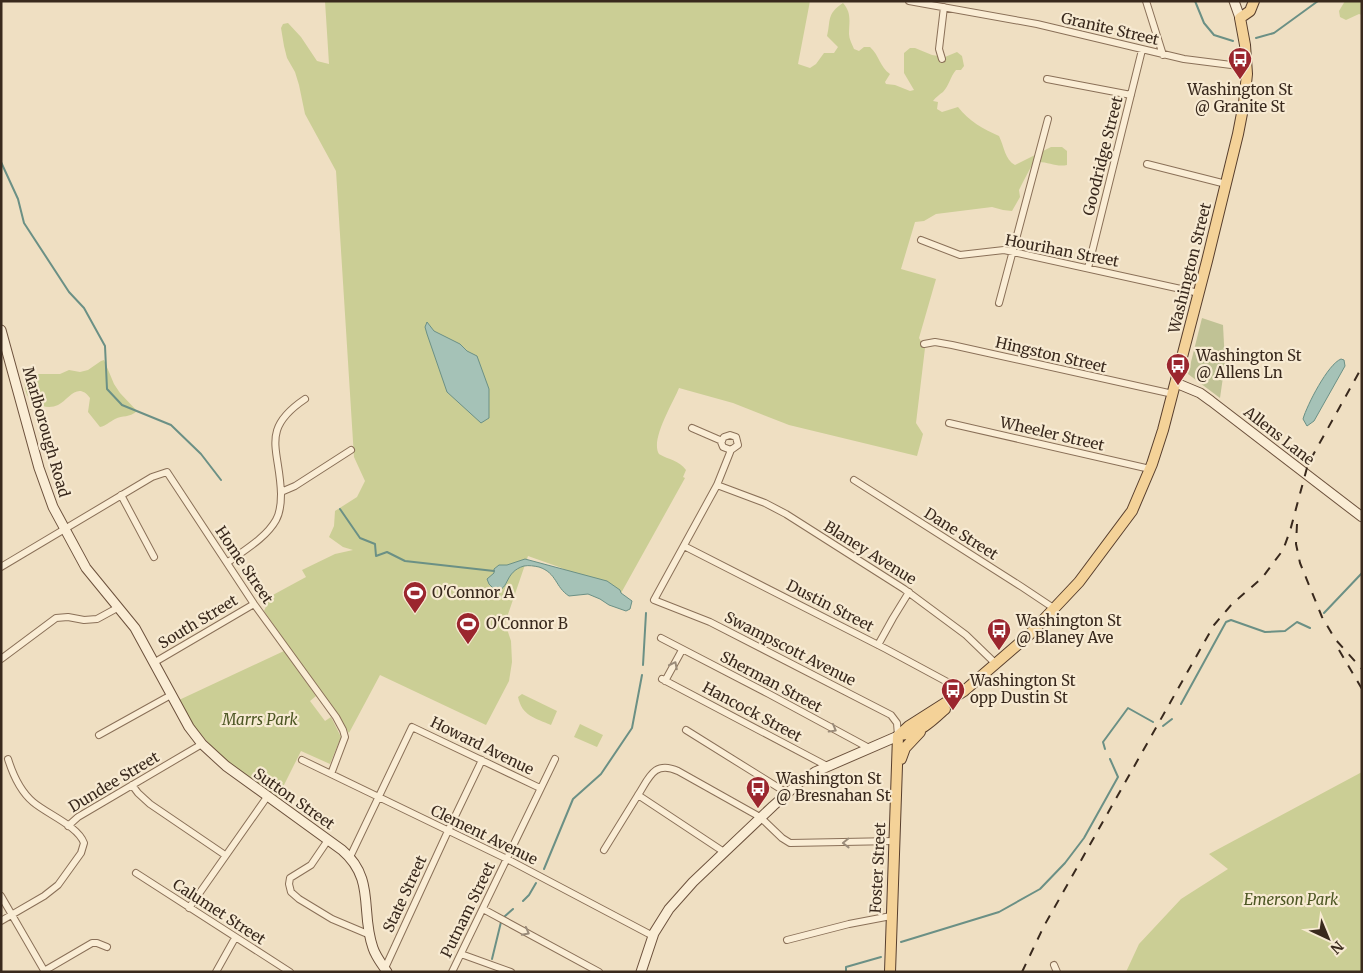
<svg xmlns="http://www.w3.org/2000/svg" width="1363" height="973" viewBox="0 0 1363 973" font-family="Merriweather,serif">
<rect width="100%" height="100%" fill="#efdfc2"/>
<!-- green -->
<path fill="#cbce95" d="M325 1H810L798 64 810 68 816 64 824 53H834L838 47 827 36C831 21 826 14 843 3 852 13 849 22 849 34 849 39 852 44 854 49L859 51 864 47H870C879 55 880 67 890 74L885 82 886 84 895 85 910 91 914 90 904 73V53L910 48H915L932 55 945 57 957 52 962 56 964 66 961 70H956C950 77 949 86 943 92 939 95 936 97 933 101L938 102 937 109 942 112 958 107C969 121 983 129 999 136 1004 146 1005 160 1015 165L1051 147H1062L1067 151V165C1055 168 1044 159 1033 163L1023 182 1019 190 1020 197 1012 211 1003 210 992 207 936 214 924 221 915 222 901 269 936 279 919 338 925 348 916 423 923 434 917 456 789 425 733 403 679 388C673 403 650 440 659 454 669 460 679 460 686 470L683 477 685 478 620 595 559 567 528 556 505 623 511 641 512 662 509 681 486 725 380 675 349 733 264 611 271 596 306 577 302 570 335 554 353 550 343 547 329 537 334 526 335 511 357 497 365 481 354 457 336 171 305 114 299 85 295 72 287 58 284 46 281 28 283 24 288 23 301 37 317 61 329 64Z
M1345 1H1362V15L1359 14 1346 20 1340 17 1339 11Z
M104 360 114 384 120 393 137 411C129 418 123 415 115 419 109 422 106 426 100 427L88 412 90 398C78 381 69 399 58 405 48 410 33 405 27 395 25 391 25 385 24 380L27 376 34 374H60L69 370 80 372 88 370 101 361Z
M284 651 316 696 310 701 325 721 331 717 341 737 330 764 301 751 278 797 219 755 192 724 179 700Z
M522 694 557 711 551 725C535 718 522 716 518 697Z
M580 724 603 735 597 747 574 737Z
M1362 772V972H1126L1139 944 1181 899 1228 869 1209 854Z"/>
<!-- cemetery -->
<path fill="#c0c295" d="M1202 318 1223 325 1225 363 1220 398 1188 374Z"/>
<!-- water -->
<path fill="#a5c2b7" stroke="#6b9085" d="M427 322 434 331 460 344 467 351 477 356 489 389V418L481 423 447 392 427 334 425 327Z
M1341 359 1344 360 1345 366 1314 421 1307 426 1303 419C1307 405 1328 364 1341 359Z
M525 559 607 581 620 590 621 593 632 601 630 609 626 611 609 605 600 599 588 594 569 596C555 587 557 573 539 567 534 566 529 565 524 566 504 572 510 589 496 591L489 584 487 579 494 573V569L499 565H507Z"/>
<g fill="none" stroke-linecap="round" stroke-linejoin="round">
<!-- stream -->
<path stroke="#6b9085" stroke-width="2" d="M1195 1 1204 23 1214 35 1233 41
M1256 38 1274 33 1318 1
M1 162 18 199 24 223 69 292 84 308 105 346 107 389 122 405 171 425 201 454 221 480
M340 509 360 538 375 544 376 556 387 552 405 561 494 571
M1324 613 1362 573
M643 665 646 613
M1181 704 1226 622 1231 620 1265 632 1285 631 1297 622 1310 628
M1163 726 1172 719
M1105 749 1103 742 1128 708 1153 722
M544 869 573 799 601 774 632 728 642 675
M523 901 529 895 536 883
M504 917 513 909
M901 942 999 912 1040 889 1065 863 1084 838 1118 777 1110 759
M492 959 501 922
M846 972V967L881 957"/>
<!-- street casing -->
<g stroke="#8a7058" stroke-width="8">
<path id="street" d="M909 1 1037 24 1184 59 1247 67
M1146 1 1163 55
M942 59 939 49 944 7
M1047 79 1131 95
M1147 164 1226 184
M921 240 960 255 1004 250 1199 293
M1088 268 1142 50
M999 303 1048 119
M924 344 935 342 952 345 1173 394
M949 423 1150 469
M692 428 722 441
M731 450 738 445 736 437 730 435 724 437 721 442 723 447 731 450 717 485 654 600 710 622 891 715 897 723 898 736
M854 480 1022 587 1055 609
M717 485 765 503 786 514 904 589 966 635 996 664
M281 492 295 486 351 450
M121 495 154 557
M684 546 886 649 964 691
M227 563C243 551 266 538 276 520 280 513 281 503 281 494 280 449 259 430 305 399
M1 567 152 477 167 472 254 604 336 717 343 730 345 737 331 774
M661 638 769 694 869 748
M878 645 893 618 909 592
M1 659 56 618 68 617 84 620 97 619 119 607
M155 662 254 604
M662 679 827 766
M665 681 682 650
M686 730 787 793
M99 735 171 695
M302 760 507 859 653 936
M132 785 138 793 150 804 225 855
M68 826 78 817 202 744
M328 840 311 865 290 878 289 884 291 892 299 899 332 919 370 935
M604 850 638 795
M724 852 638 795C649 778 654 760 678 771L760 817 782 838 790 843 895 841
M350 857 412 727 540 788
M136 873 290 972
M1 896 45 972
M189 908 267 797
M483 909 599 972
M1 921 44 896 58 885 81 853 84 843C78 826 47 814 33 802 20 791 13 775 8 759
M787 940 849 924 891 916
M461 954 511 972
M1054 965 1057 972
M385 968 448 831 482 760
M44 971 92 943H97L107 947
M216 972 235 938
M452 972 555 759"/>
</g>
<!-- secondary casing -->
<g stroke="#6c513c" stroke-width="11">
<path id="secondary" d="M1234 1 1240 18
M1 330 39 468 53 507 86 568 135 628 189 727 202 744 226 766 342 850C376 879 360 912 373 948 376 957 382 964 387 972
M1176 383 1200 393 1211 401 1362 517
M641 972 654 933 669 909 693 882 773 806 800 782 815 772 898 736"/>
</g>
<!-- primary casing -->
<g stroke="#573e2d" stroke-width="12">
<path id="primary" d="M900 735C919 734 932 721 945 709
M898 736 909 726 964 691 1030 634 1079 582 1132 511 1152 464 1163 430 1207 261 1238 134 1244 103 1247 74 1245 45 1240 18 1250 11 1254 1
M901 759 905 748 920 732
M890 972 898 736"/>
</g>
<!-- street -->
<use href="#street" stroke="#faedd5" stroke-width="6"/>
<!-- secondary -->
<use href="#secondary" stroke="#faedd5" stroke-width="9"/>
<!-- primary -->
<use href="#primary" stroke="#f4d298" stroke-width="10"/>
<!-- rail -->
<path stroke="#39291d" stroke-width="2" stroke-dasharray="9 9" stroke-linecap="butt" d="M1297 524 1296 544 1300 563 1322 617 1335 639 1362 669
M1339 650 1362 689
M1022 972 1044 926 1214 625 1232 604 1262 578 1283 550 1290 531 1308 464 1362 367"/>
</g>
<!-- one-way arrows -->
<defs><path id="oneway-chevron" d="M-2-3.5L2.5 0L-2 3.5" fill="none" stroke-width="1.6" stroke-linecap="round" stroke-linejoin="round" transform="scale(1.25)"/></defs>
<g stroke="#9a8b79">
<use href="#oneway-chevron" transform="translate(674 665) rotate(-63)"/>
<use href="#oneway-chevron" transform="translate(833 729) rotate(29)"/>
<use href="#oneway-chevron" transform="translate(846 843) rotate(179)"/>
<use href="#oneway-chevron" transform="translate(526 932) rotate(28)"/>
</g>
<!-- icons -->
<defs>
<g id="bus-pin" transform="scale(1.25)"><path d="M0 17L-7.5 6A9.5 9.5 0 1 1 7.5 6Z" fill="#9b262e" stroke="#f7ead2"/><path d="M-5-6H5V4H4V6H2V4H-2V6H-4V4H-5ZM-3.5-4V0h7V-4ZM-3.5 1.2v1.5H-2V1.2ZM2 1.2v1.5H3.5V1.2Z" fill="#fff"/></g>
<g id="stadium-pin" transform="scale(1.25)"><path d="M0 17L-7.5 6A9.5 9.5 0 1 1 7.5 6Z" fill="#9b262e" stroke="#f7ead2"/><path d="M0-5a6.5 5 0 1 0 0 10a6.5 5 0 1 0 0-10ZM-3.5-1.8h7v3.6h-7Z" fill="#fff"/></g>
</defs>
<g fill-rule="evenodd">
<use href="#bus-pin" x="1240" y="59"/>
<use href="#bus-pin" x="1178" y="365"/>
<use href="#stadium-pin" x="415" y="593"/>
<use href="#stadium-pin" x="468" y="624"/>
<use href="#bus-pin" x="999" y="630"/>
<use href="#bus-pin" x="953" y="690"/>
<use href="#bus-pin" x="758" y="788"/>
</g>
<g text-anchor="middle" stroke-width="4.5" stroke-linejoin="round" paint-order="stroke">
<!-- street labels -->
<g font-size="15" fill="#39291d" stroke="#f7ead2">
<text transform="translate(1110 29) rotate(13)" y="5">Granite Street</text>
<text transform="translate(1103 156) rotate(-76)" y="5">Goodridge Street</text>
<text transform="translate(1062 251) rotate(11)" y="5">Hourihan Street</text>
<text transform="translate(1190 268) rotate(-76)" y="5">Washington Street</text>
<text transform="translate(1051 355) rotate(13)" y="5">Hingston Street</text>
<text transform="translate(46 432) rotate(74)" y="5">Marlborough Road</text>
<text transform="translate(1052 434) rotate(13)" y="5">Wheeler Street</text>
<text transform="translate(1279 436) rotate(38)" y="5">Allens Lane</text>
<text transform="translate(961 534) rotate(32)" y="5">Dane Street</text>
<text transform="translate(870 553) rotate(32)" y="5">Blaney Avenue</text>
<text transform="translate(244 565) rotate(56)" y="5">Home Street</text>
<text transform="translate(830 606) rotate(27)" y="5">Dustin Street</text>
<text transform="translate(198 622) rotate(-31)" y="5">South Street</text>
<text transform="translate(790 649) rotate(27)" y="5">Swampscott Avenue</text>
<text transform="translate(771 682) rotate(28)" y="5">Sherman Street</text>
<text transform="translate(752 712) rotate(28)" y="5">Hancock Street</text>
<text transform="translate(482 746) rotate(26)" y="5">Howard Avenue</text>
<text transform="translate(114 782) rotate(-31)" y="5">Dundee Street</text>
<text transform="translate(294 799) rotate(35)" y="5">Sutton Street</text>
<text transform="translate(484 835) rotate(26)" y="5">Clement Avenue</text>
<text transform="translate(878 868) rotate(-87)" y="5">Foster Street</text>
<text transform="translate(405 894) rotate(-65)" y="5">State Street</text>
<text transform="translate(468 910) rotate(-64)" y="5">Putnam Street</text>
<text transform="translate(219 912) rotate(33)" y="5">Calumet Street</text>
</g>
<!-- poi labels -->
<g font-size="15" fill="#39291d" stroke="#f7ead2" text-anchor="start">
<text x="1240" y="95" text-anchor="middle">Washington St<tspan x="1240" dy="17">@ Granite St</tspan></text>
<text x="1196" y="361">Washington St<tspan x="1196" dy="17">@ Allens Ln</tspan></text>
<text x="432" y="598">O'Connor A</text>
<text x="1016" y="626">Washington St<tspan x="1016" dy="17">@ Blaney Ave</tspan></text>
<text x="486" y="629">O'Connor B</text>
<text x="970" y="686">Washington St<tspan x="970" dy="17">opp Dustin St</tspan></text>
<text x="776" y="784">Washington St<tspan x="776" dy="17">@ Bresnahan St</tspan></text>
</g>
<!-- park labels -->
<g font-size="15" font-style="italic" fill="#4c5623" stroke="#f7ead2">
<text x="260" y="725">Marrs Park</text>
<text x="1291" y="905">Emerson Park</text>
</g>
</g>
<!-- border -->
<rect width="1363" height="973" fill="none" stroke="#39291d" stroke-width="5"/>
<!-- north arrow -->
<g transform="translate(1328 938) rotate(136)" stroke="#f7ead2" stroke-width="4" paint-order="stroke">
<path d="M0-4L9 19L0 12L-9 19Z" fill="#39291d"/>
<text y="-8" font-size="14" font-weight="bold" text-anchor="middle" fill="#39291d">N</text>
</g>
</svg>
